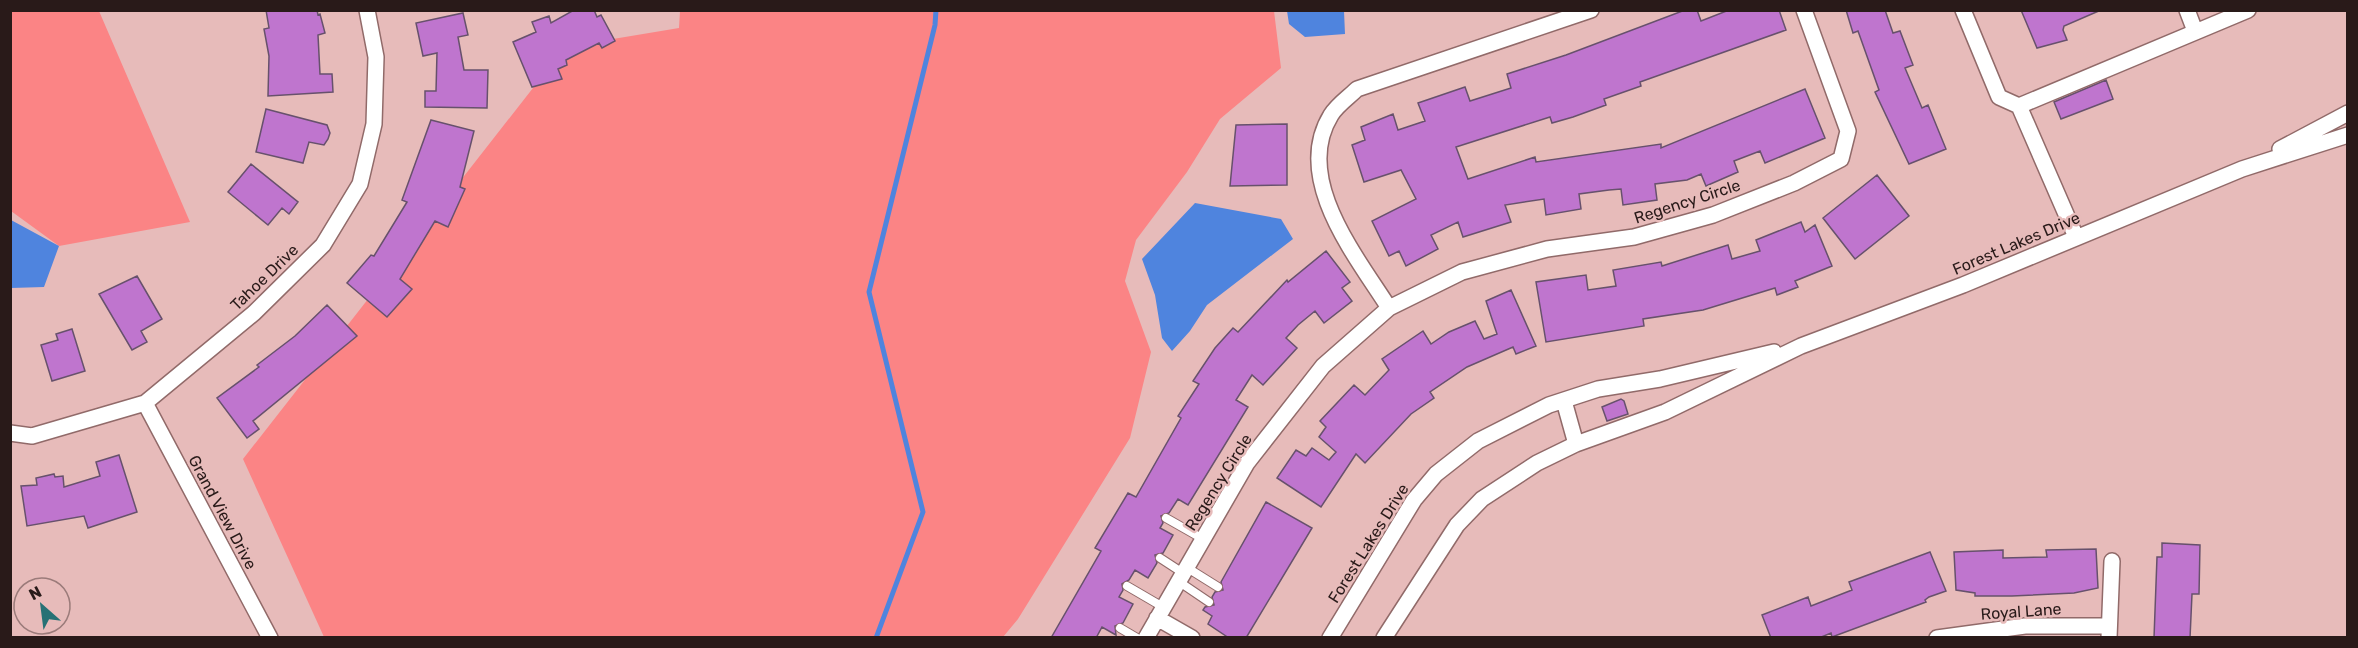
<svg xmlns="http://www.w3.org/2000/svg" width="2358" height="648" viewBox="0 0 2358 648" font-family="Rubik,sans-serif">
<rect width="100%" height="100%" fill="#e7bbba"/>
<!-- green -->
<path fill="#fb8485" d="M11 10 99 11 190 222 59 246 11 211Z
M680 11H1274L1281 68 1220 119 1187 172 1136 240 1125 281 1151 352 1130 438 1018 619 1003 637H324L243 459 565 47 679 28Z"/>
<!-- water -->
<path fill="#4f84de" d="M1287 11H1344L1345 34 1305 37 1289 24Z
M1195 203 1281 219 1293 239 1207 305 1190 331 1172 351 1162 338 1155 295 1142 259Z
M11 220 59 246 44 287 11 288Z"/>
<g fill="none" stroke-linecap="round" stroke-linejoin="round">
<!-- stream -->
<path stroke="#4f84de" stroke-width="5" d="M876 638 923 512 869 292 935 25 936 10"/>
</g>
<!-- building -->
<path fill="#bf75ce" stroke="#67516c" stroke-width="1.5" d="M266 10H317L318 15 320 14 325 33 318 35 320 74H332L333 92 268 96 269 56 264 29 269 28Z
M574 10H594L597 17 601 15 615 41 602 48 599 43 566 60 567 65 558 69 562 79 532 87 513 42 536 32 532 22 549 16 551 23Z
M1685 10H1697L1701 21 1729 10H1779L1786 30 1640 82 1641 86 1604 99 1606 105 1573 117 1552 123 1550 117 1456 147 1468 179 1535 157 1536 162 1661 144V148L1805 89 1825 138 1765 163 1760 151 1734 161 1738 172 1706 186 1701 174 1687 180 1655 184 1657 200 1623 205 1621 189 1609 190 1579 194 1581 209 1546 215 1544 199 1505 205 1511 222 1463 237 1458 222 1431 235 1438 249 1406 266 1399 251 1389 256 1372 221 1416 199 1401 170 1364 182 1352 145 1365 140 1361 127 1393 114 1398 130 1425 121 1418 103 1465 87 1470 101 1511 88 1507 74 1566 55Z
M1846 10H1885L1893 33 1900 31 1913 65 1905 68 1922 108 1928 105 1946 149 1909 164 1875 92 1879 90 1858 31 1853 33Z
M2021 10H2101L2064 26 2063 30 2067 40 2037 48Z
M463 13 468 35 458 37 464 70H488L487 108 425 107V91H436L437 53 423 56 416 23Z
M2106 80 2113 99 2061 119 2054 102Z
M266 109 327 125 330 133 328 139 324 145 309 142 303 163 256 152Z
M431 120 474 131 460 187 465 189 448 227 435 221 400 279 412 289 387 317 347 283 371 255 374 256 407 202 402 200Z
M1287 124V185L1230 186 1236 125Z
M251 164 298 202 289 214 282 208 268 225 228 192Z
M1877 175 1909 216 1855 259 1823 218Z
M1801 222 1805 232 1815 225 1832 266 1795 281 1798 287 1777 295 1775 288 1703 310 1643 319 1644 326 1546 342 1536 282 1586 275 1588 290 1616 286 1613 270 1661 262 1662 266 1728 245 1732 259 1760 251 1756 240Z
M1326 251 1350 282 1342 288 1352 301 1324 323 1315 311 1298 325 1286 338 1297 348 1263 385 1252 375 1236 400 1248 407 1188 505 1178 499 1169 513 1161 516 1163 523 1160 528 1173 535 1163 553 1155 555 1157 563 1148 578 1135 570 1129 580 1122 584 1123 590 1119 597 1133 604 1123 623 1115 626 1116 635 1102 627 1096 638H1051L1101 551 1095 548 1128 493 1136 497 1181 418 1178 416 1199 384 1193 381 1215 348 1233 328 1238 332 1287 280 1288 282Z
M137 276 162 319 141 331 147 342 132 350 99 294Z
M1511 290 1536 346 1516 354 1513 347 1467 367 1430 392 1434 398 1411 414 1365 463 1356 454 1321 507 1277 478 1296 450 1306 456 1312 448 1329 460 1336 452 1319 437 1326 427 1320 421 1354 385 1365 395 1389 370 1382 359 1423 331 1431 344 1449 332 1475 321 1484 339 1497 334 1486 301Z
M327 305 357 336 253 421 259 429 247 438 217 398 259 367 257 365 295 336Z
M72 329 85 371 52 381 41 345 58 340 56 334Z
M1621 399 1624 401 1628 414 1607 421 1602 407Z
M119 455 137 512 88 528 84 516 27 526 21 486 37 485 36 478 54 474 55 477 63 476 64 487 100 476 96 462Z
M1266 502 1312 528 1246 638H1229L1208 624 1212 616 1203 610 1205 607 1214 605 1212 597 1215 592 1223 590 1221 582Z
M2162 543 2200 545 2199 594H2192L2190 638H2154L2157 557H2162Z
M2096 549 2098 588 2074 593 2012 596H1975V593L1956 590 1954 552 2003 550V558L2047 557 2046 550Z
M1930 552 1946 591 1929 597 1925 600 1926 602 1832 637 1831 633 1819 638H1771L1762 615 1808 597 1811 606 1852 590 1849 582Z"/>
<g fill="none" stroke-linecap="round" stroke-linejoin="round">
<!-- service casing -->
<g stroke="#916a69" stroke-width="10">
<path id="service" d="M1166 518 1203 539
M1160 558 1183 573
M1186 567 1218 587
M1178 581 1209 602
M1127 586 1163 607
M1120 628 1137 638"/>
</g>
<!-- minor casing -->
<g stroke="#916a69" stroke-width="18">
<path id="minor" d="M1963 10 1999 97 2019 106 2248 10
M2187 10 2195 31
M2019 106 2076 237
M2280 149 2348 113
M1389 308C1356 256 1292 178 1331 115 1337 105 1349 97 1357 89L1591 10
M1564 401 1576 444
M145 403 270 638
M10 433 32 436 145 403 254 313 323 245 360 184 374 124 376 57 367 10
M1157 618 1192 638
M1146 638 1247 463 1323 366 1389 308 1462 272 1547 249 1634 237 1713 215 1794 183 1841 159 1848 131 1804 10
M1330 638 1414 500 1436 474 1478 441 1549 405 1598 389 1660 379 1774 352
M1384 638 1457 525 1482 499 1537 463 1576 444 1665 412 1801 346 1963 285 2242 169 2348 135
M1937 638 2025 626H2108
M2109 638 2112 561"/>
</g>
<!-- service -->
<use href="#service" stroke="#fff" stroke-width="8"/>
<!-- minor -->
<use href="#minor" stroke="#fff" stroke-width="15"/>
</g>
<g text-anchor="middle" stroke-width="5" stroke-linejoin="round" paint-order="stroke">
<!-- street labels -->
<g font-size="16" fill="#291a19" stroke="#e7bbba">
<text transform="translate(1687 201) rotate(-18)" y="6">Regency Circle</text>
<text transform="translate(2016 243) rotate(-23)" y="6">Forest Lakes Drive</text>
<text transform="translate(264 277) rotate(-44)" y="6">Tahoe Drive</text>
<text transform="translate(1218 482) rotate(-58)" y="6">Regency Circle</text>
<text transform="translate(223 512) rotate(62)" y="6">Grand View Drive</text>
<text transform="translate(1368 543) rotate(-58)" y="6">Forest Lakes Drive</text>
<text transform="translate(2021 611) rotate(-4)" y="6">Royal Lane</text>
</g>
</g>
<!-- border -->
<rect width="2358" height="648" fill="none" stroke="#291a19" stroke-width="24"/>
<!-- north arrow -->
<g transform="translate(42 606) rotate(332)"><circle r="28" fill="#e7bbba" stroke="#9b7b7a" stroke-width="1.5"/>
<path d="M0-4.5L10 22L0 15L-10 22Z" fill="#267175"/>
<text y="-9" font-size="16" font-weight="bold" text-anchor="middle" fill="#291a19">N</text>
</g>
</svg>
